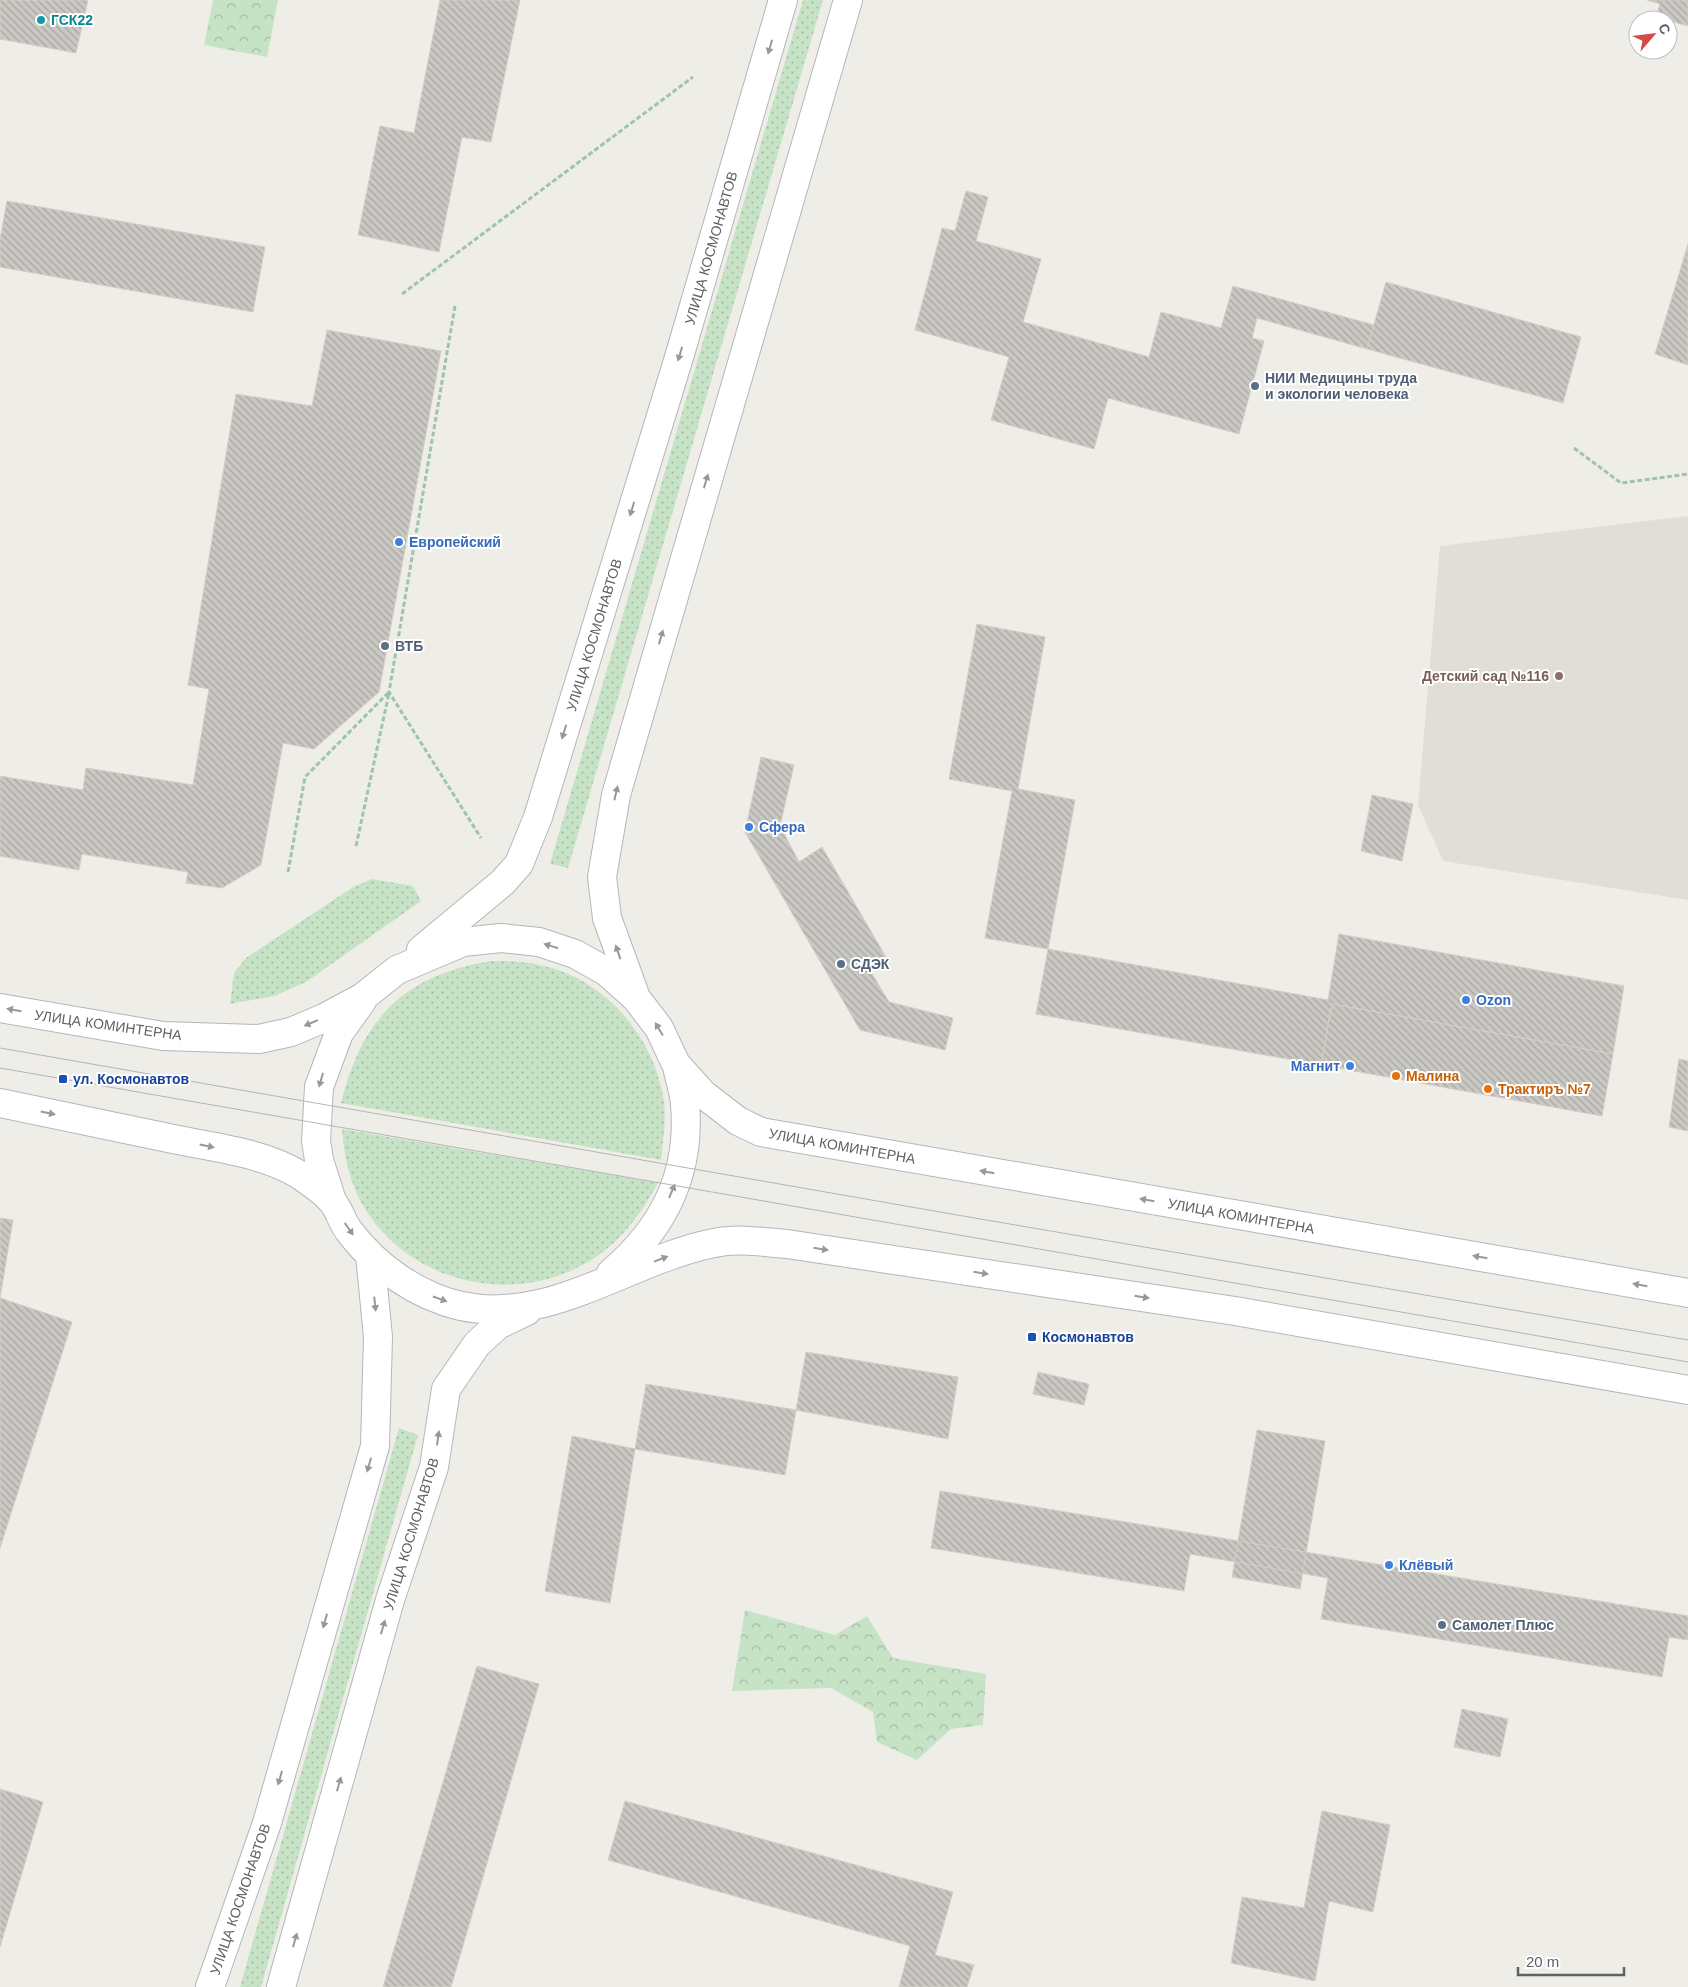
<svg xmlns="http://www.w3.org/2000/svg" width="1688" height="1987" viewBox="0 0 1688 1987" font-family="Helvetica,sans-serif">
<defs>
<pattern id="grass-dots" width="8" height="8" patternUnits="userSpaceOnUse" patternTransform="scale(1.25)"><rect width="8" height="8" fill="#c7e3c6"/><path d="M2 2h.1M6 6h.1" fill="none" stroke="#a5bba4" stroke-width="1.8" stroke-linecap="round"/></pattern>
<pattern id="forest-crowns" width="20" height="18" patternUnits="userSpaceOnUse" patternTransform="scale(1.25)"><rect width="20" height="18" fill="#c7e3c6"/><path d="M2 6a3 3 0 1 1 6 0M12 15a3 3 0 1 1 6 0" fill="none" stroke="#a5bba4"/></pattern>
<pattern id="building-back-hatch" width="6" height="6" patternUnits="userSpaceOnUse" patternTransform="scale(1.25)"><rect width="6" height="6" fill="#cac8c3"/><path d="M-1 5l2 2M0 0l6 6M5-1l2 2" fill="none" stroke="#a7a6a2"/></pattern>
</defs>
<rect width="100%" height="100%" fill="#efede7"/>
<!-- education -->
<path fill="#e1ded8" d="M1688 516V900L1443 861 1418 805 1440 546Z"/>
<!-- grass -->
<path fill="url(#grass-dots)" d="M803 0H823L568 868 550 864Z
M372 879 413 886 421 901 306 982 274 996 230 1004 234 973 246 958 353 887Z
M491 961C509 961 526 961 544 966 605 980 652 1035 663 1096 667 1117 663 1139 661 1160L341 1103C362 1018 404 975 491 961Z
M342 1129 658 1183C641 1214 619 1244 588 1262 510 1308 406 1282 361 1202 349 1179 344 1155 342 1129Z
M399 1428 418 1435 261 1987H240Z"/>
<!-- forest -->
<path fill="url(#forest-crowns)" d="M213 0H278L267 57 204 45Z
M745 1610 835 1635 867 1616 893 1658 986 1674 983 1725 951 1729 917 1760 877 1742 873 1712 831 1688 732 1691Z"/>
<!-- building -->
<path fill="url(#building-back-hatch)" stroke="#d3cec6" d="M0 0H88L76 53 0 39Z
M440 0H520L491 142 462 137 439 252 358 235 380 126 414 133Z
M1647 0H1688V26L1656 17 1660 4Z
M966 191 988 197 976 241 1041 259 1023 322 1149 357 1161 312 1221 328 1233 286 1374 325 1367 349 1257 318 1252 338 1264 341 1239 434 1108 398 1094 449 991 420 1009 357 915 330 942 228 955 231Z
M7 201 265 247 253 312 0 267V239Z
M1688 244V365L1655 354Z
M1386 282 1581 337 1563 403 1367 349Z
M327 330 441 351 379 692 314 749 283 743 261 865 222 888 186 883 188 872 82 854 79 870 0 856V776L83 790 86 768 193 785 209 689 188 685 236 394 312 406Z
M977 624 1045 637 1018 789 1075 800 1048 949 985 938 1012 791 949 779Z
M761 757 794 765 780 826 799 862 822 847 887 959 869 969 889 1002 953 1018 945 1050 860 1030 745 832Z
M1372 795 1413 804 1402 861 1361 851Z
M1339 934 1624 986 1613 1054 1332 1004 1321 1065 1036 1014 1048 949 1328 1000Z
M1332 1004 1613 1054 1602 1116 1321 1065Z
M1679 1059 1688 1061V1131L1669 1127Z
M0 1218 13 1220 0 1298Z
M0 1298 72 1322 0 1548Z
M806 1352 958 1377 948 1439 796 1410Z
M1038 1372 1089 1384 1084 1405 1033 1394Z
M646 1384 796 1410 785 1475 635 1449Z
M1257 1430 1325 1441 1300 1589 1232 1577Z
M572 1436 635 1449 610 1603 545 1591Z
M940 1491 1688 1616V1640L1669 1637 1662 1677 1321 1619 1328 1578 1190 1554 1184 1591 931 1548Z
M477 1666 539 1684 451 1987H383Z
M1462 1709 1508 1719 1500 1757 1454 1747Z
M0 1789 43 1802 0 1947Z
M625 1801 953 1892 935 1955 974 1965 967 1987H899L910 1946 608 1860Z
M1322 1811 1390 1825 1373 1912 1329 1901 1315 1981 1231 1963 1242 1897 1304 1908Z"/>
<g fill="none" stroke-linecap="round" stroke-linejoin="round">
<!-- tertiary casing -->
<g stroke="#b4b7ba" stroke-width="30">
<path id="tertiary" d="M421 950 503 882 519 864 538 817 680 354 783 0
M634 992 607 918 602 877 616 795 848 0
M0 1008 163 1036 259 1039 291 1032 324 1018 363 997 397 970 463 942 501 938 539 942 575 954 607 972 636 998 659 1028 676 1064 703 1094 738 1121 761 1132 1688 1293
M0 1103C59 1115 118 1128 178 1140 217 1148 262 1153 298 1174 309 1181 323 1191 332 1201 339 1209 342 1222 349 1231 376 1267 417 1296 461 1306 551 1325 629 1260 714 1243 738 1238 762 1242 787 1244L1235 1311 1688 1390
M332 1201 319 1160 316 1141 319 1087 339 1033 362 1001
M611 1273C664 1228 691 1174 685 1104 684 1091 679 1078 677 1066
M210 1987 267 1823 375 1446 378 1337 370 1255
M281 1987 390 1600 434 1467 446 1389 477 1344 498 1325 527 1311"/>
</g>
<!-- path -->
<path stroke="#a0c4a9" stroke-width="3" stroke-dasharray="5 2.5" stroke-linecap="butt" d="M402 294 693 77
M455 306 389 692 481 838
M1574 448 1621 483 1688 474
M356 846 389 693
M288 872 305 777 389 692"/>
<!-- tertiary -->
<use href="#tertiary" stroke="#fff" stroke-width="28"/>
<!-- tram -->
<path stroke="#b4b5b5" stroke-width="1" d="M0 1048 963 1216 1688 1340
M0 1068 1688 1362"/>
</g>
<!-- one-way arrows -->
<defs><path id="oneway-solid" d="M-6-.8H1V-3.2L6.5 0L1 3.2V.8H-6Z" transform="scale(1.25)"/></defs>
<g fill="#96999b">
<use href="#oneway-solid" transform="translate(770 47) rotate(106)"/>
<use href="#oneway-solid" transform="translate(680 354) rotate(107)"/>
<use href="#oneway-solid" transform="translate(706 481) rotate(-74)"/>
<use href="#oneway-solid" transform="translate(632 509) rotate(107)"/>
<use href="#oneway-solid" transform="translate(661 637) rotate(-74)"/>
<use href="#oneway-solid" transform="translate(564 732) rotate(107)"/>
<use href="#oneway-solid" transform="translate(616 793) rotate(-77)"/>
<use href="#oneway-solid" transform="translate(551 946) rotate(-163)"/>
<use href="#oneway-solid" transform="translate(618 952) rotate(-109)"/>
<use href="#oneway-solid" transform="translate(14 1010) rotate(-170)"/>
<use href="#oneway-solid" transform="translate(311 1023) rotate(157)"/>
<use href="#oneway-solid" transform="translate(659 1029) rotate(-121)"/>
<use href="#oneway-solid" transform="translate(321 1080) rotate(105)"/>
<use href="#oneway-solid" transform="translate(48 1113) rotate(12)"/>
<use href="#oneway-solid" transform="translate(207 1146) rotate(12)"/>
<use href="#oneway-solid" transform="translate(987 1172) rotate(-170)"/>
<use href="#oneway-solid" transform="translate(672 1191) rotate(-67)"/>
<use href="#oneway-solid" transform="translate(1147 1200) rotate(-170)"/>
<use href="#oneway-solid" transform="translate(349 1229) rotate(55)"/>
<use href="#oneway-solid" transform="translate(821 1249) rotate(9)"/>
<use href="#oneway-solid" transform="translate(1480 1257) rotate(-170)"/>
<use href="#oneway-solid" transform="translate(661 1259) rotate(-21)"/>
<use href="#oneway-solid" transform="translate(981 1273) rotate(9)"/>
<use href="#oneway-solid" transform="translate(1640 1285) rotate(-170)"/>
<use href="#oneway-solid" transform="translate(1142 1297) rotate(9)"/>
<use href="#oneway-solid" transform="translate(440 1299) rotate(19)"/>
<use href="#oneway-solid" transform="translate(375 1304) rotate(84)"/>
<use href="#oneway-solid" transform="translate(438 1438) rotate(-82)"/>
<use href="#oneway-solid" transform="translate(369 1465) rotate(106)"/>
<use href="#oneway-solid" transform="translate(325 1621) rotate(106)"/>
<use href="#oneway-solid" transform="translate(383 1627) rotate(-74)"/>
<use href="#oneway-solid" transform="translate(280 1778) rotate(106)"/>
<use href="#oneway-solid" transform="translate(339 1784) rotate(-74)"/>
<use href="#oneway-solid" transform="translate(295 1940) rotate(-74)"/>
</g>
<!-- markers -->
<circle fill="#0f9aa8" stroke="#fff" stroke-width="2" cx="41" cy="20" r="5"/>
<g fill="#5c6f8a" stroke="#fff" stroke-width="2">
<circle cx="1255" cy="386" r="5"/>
<circle cx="385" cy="646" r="5"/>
<circle cx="841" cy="964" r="5"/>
<circle cx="1442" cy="1625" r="5"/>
</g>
<g fill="#3f7fe0" stroke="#fff" stroke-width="2">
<circle cx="399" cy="542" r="5"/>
<circle cx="749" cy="827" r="5"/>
<circle cx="1466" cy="1000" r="5"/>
<circle cx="1350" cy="1066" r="5"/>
<circle cx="1389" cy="1565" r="5"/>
</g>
<circle fill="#8d6e63" stroke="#fff" stroke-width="2" cx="1559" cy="676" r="5"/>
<g fill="#e8710a" stroke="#fff" stroke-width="2">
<circle cx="1396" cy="1076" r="5"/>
<circle cx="1488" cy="1089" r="5"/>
</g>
<g fill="#1a4fb4" stroke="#fff" stroke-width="2">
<rect x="58" y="1074" width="10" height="10" rx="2.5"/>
<rect x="1027" y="1332" width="10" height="10" rx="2.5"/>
</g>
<g text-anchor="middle" stroke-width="4" stroke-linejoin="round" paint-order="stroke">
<!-- culture labels -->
<g font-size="14" font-weight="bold" fill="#0d838f" stroke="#fff" text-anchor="start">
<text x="51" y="25">ГСК22</text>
</g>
<!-- street labels -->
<g font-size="14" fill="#5e6265" stroke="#fff">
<text transform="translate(711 248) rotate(-74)" y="5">УЛИЦА КОСМОНАВТОВ</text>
<text transform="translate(594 635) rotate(-73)" y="5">УЛИЦА КОСМОНАВТОВ</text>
<text transform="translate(108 1025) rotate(8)" y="5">УЛИЦА КОМИНТЕРНА</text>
<text transform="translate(842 1146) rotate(10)" y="5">УЛИЦА КОМИНТЕРНА</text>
<text transform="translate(1241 1216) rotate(10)" y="5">УЛИЦА КОМИНТЕРНА</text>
<text transform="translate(411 1534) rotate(-73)" y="5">УЛИЦА КОСМОНАВТОВ</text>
<text transform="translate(240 1899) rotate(-71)" y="5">УЛИЦА КОСМОНАВТОВ</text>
</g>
<!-- service labels -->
<g font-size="14" font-weight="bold" fill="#4e5e75" stroke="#fff" text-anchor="start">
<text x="1265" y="383">НИИ Медицины труда<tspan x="1265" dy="16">и экологии человека</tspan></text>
<text x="395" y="651">ВТБ</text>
<text x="851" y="969">СДЭК</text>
<text x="1452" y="1630">Самолет Плюс</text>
</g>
<!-- shop labels -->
<g font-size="14" font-weight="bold" fill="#366cbe" stroke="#fff" text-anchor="start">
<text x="409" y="547">Европейский</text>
<text x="759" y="832">Сфера</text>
<text x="1476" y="1005">Ozon</text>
<text x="1340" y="1071" text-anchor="end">Магнит</text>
<text x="1399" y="1570">Клёвый</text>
</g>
<!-- education labels -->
<g font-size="14" font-weight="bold" fill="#785e54" stroke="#fff" text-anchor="end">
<text x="1549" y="681">Детский сад №116</text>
</g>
<!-- food labels -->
<g font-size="14" font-weight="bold" fill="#c56008" stroke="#fff" text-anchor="start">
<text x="1406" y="1081">Малина</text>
<text x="1498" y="1094">Трактиръ №7</text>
</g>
<!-- transit labels -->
<g font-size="14" font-weight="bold" fill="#164399" stroke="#fff" text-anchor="start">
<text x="73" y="1084">ул. Космонавтов</text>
<text x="1042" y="1342">Космонавтов</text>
</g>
</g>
<!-- north arrow -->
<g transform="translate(1653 35) rotate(62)"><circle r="24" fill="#ffffff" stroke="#bfc0c1"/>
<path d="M0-4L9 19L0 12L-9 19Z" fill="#d74b45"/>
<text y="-8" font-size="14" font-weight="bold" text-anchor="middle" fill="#5e6265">С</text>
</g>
<!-- scale -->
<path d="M1518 1967v8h106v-8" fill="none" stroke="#5e6265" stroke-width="2.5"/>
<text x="1526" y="1967" font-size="15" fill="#5e6265" stroke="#ffffff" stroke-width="4" paint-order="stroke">20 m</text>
</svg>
